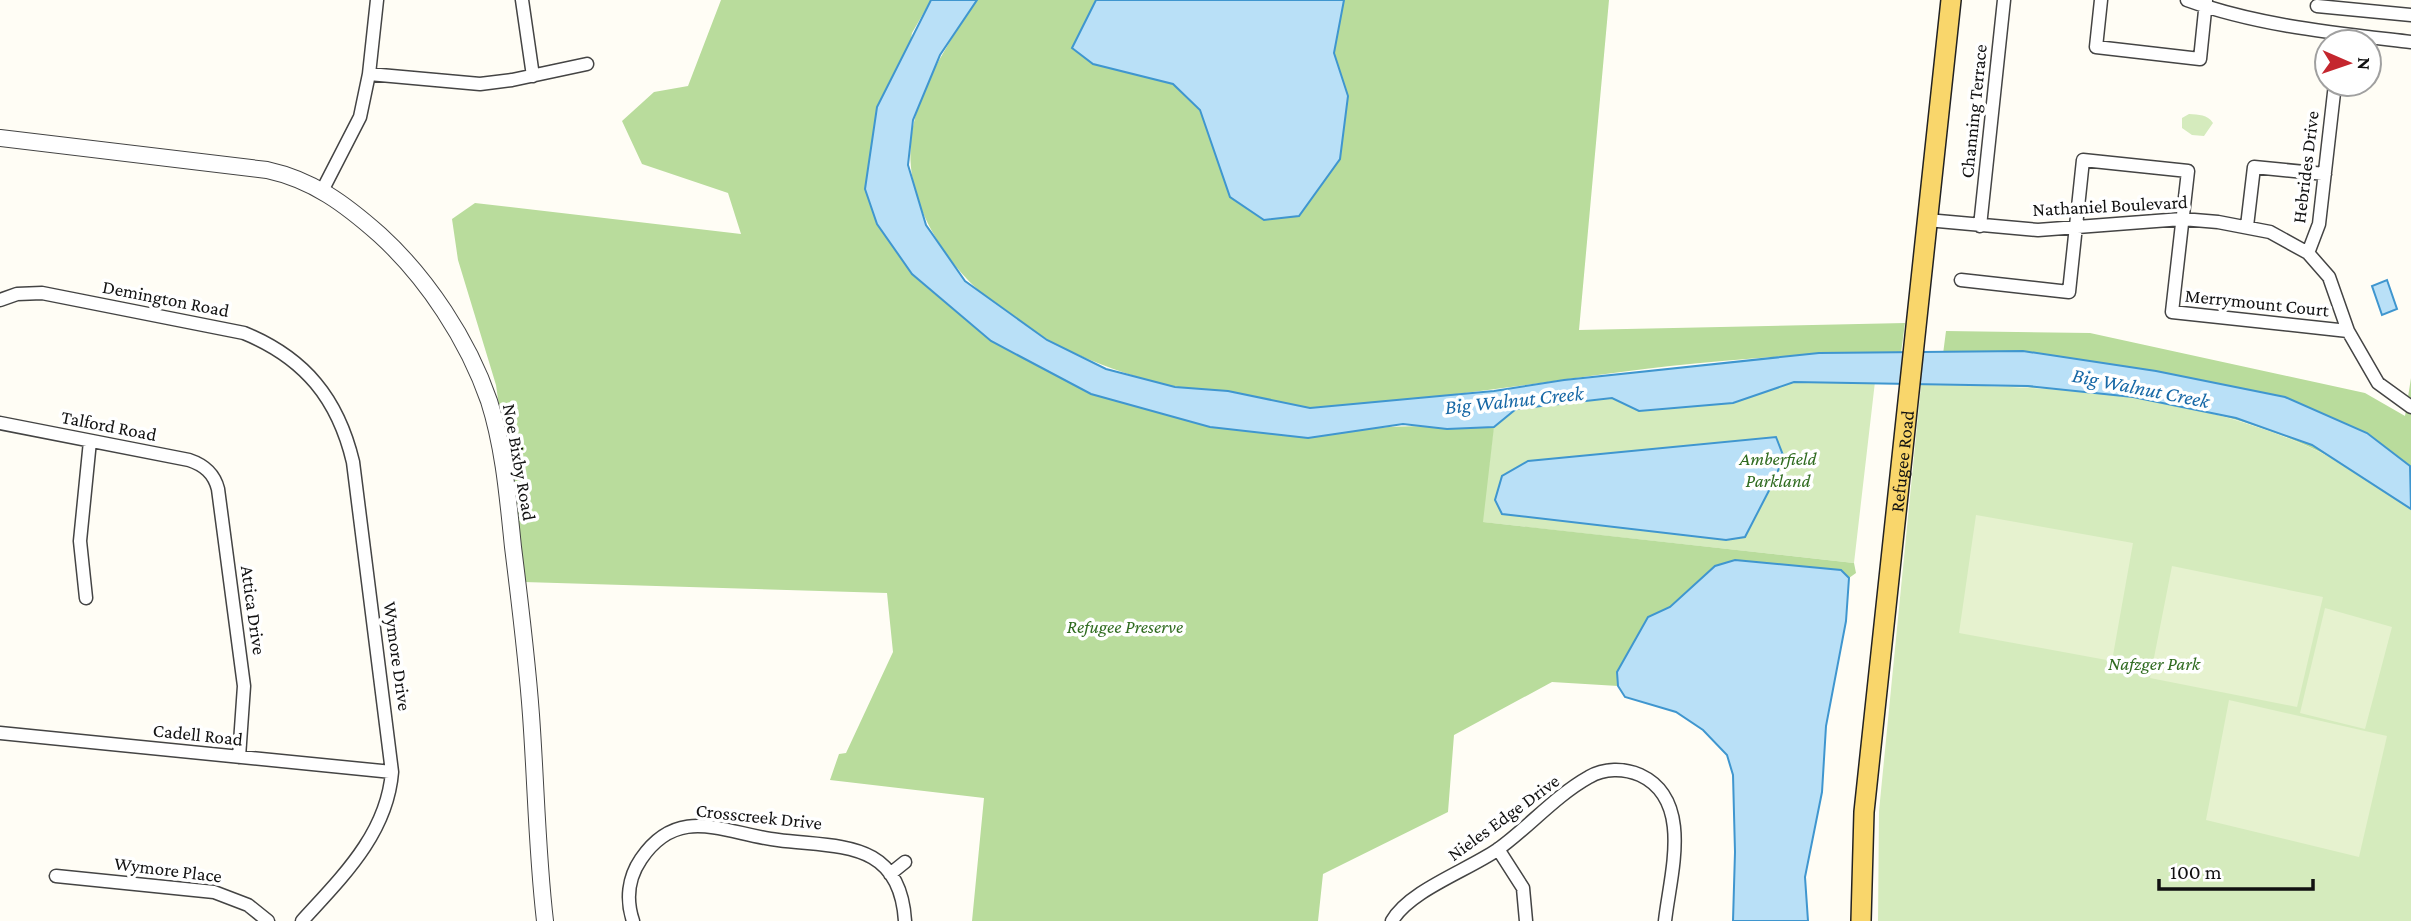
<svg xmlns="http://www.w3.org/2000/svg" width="2411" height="921" viewBox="0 0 2411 921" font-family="'Crimson Pro',serif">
<rect width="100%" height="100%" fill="#fffdf5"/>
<!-- green -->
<path fill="#d5ebbd" d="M2189 114C2199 115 2207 114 2213 123L2204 136 2192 135 2182 128V118Z
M1876 373 1854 563 1482 522 1496 407Z
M1921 385C2093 386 2271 398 2411 509V921H1878L1879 811Z"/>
<!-- forest -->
<path fill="#b9dc9c" d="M721 0H931L912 33 877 224 1091 394 1369 426V429C1411 423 1452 429 1494 427L1483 522 1854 563 1856 573 1849 578 1841 570 1715 566 1670 607 1648 617 1617 672 1618 686 1552 682 1454 735 1448 812 1323 874 1318 921H972L984 798 830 780 839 754 846 753 893 652 887 593 524 582 496 385 458 260 452 219 475 203 741 234 728 193 642 164 622 121 654 92 688 86Z
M977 0H1096L1072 48 1093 64 1173 84 1200 109 1230 197 1348 96 1334 53 1344 0H1609L1579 330 1905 323 1901 353C1788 352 1673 364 1561 380 1506 388 1451 395 1395 401 1368 404 1339 409 1312 408 1284 407 1257 396 1230 392 1211 389 1191 390 1172 386 1089 367 994 323 945 252 878 155 919 86 977 0Z
M1946 331 2090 333 2365 393 2405 416 2411 378V509C2277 402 2105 386 1939 385Z"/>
<!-- pitch -->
<path fill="#e6f2cf" d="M1976 515 2133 543 2112 661 1959 633Z
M2172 566 2323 597 2297 707 2150 678Z
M2325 608 2392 627 2365 729 2300 713Z
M2229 700 2387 736 2359 857 2206 820Z"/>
<!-- water -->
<path fill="#b9e0f7" stroke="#3f96cf" stroke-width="2" d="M931 0H977L940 55 913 120 908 165 926 225 965 281 1047 340 1106 369 1175 387 1228 391 1310 408 1494 391 1564 380 1819 353 2023 351 2156 371 2285 397 2367 433 2410 466 2411 509 2312 445 2236 418 2133 397 2028 386 1794 382 1733 403 1639 411 1612 398 1516 409 1494 427 1447 429 1403 424 1308 438 1210 427 1091 394 991 341 912 274 877 224 865 189 877 107Z
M1096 0H1344L1334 53 1348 96 1340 159 1299 216 1264 220 1230 197 1200 110 1173 84 1093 64 1072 48Z
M2387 280 2397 309 2382 315 2372 286Z
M1776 437 1783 455 1776 477 1745 537 1726 540 1502 514 1495 500 1502 476 1528 461Z
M1735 560 1841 570 1849 578 1846 621 1826 726 1822 792 1805 877 1808 921H1733L1735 852 1733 775 1727 755 1703 730 1676 712 1625 697 1618 686 1617 672 1648 617 1670 607 1715 566Z"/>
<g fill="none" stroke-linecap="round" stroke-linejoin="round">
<!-- minor casing -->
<g stroke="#444" stroke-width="15">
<path id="minor" d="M522 0 533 76
M2101 0 2096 47 2200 59 2206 1
M2187 0C2259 26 2335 33 2411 42
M2317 6 2411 15
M369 74 480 84 512 80 587 64
M323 189 360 117 369 74 377 0
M1927 220 2038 230 2182 219 2218 222 2270 232 2308 253 2329 277 2348 331 2378 383 2411 407
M1980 226 2004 0
M2247 226 2254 167 2325 174
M2308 253 2319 224 2335 84
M1961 280 2069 292 2083 160 2188 171 2172 312 2348 331
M0 300 17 294 42 293 244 333C305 358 338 399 353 462L392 772C387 834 342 877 302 921
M0 423 189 460C204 465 214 473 218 489L244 686 239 757
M86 598 80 541 90 441
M0 733 392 772
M1498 849 1523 888 1526 921
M890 874 905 862
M56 876 214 892 248 905 268 921
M633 921C626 900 628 878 641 859 679 803 725 834 778 840 838 848 900 839 905 921
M1392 921C1409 891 1466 871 1497 850 1528 828 1555 796 1589 777 1604 768 1624 768 1640 775 1694 800 1670 875 1665 921"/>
</g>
<!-- tertiary casing -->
<g stroke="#444" stroke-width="18">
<path id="tertiary" d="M0 138 267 170C313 180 345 204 380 235 427 278 468 340 489 401 504 448 508 499 513 547 520 603 527 659 531 715 536 784 537 853 545 921"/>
</g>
<!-- primary casing -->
<g stroke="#222" stroke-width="22">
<g id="primary">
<path id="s1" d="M1861 921 1864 812 1951 0"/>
</g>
</g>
<!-- minor -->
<use href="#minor" stroke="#fff" stroke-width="12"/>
<!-- tertiary -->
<use href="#tertiary" stroke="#fff" stroke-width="16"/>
<!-- primary -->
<use href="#primary" stroke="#f9d66b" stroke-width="19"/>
</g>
<g text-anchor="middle" stroke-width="7" stroke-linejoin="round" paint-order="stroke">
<!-- street labels -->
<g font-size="19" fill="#111" stroke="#fff">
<text transform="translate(1973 111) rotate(-84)" y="7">Channing Terrace</text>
<text transform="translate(2305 167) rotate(-83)" y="7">Hebrides Drive</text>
<text transform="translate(2110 205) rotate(-3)" y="7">Nathaniel Boulevard</text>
<text transform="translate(166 298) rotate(11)" y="7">Demington Road</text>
<text transform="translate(2257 302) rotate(6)" y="7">Merrymount Court</text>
<text transform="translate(109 425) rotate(11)" y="7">Talford Road</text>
<text dy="7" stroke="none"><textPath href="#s1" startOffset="462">Refugee Road</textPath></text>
<text transform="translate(520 462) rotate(80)" y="7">Noe Bixby Road</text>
<text transform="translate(254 610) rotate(82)" y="7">Attica Drive</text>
<text transform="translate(398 656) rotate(82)" y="7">Wymore Drive</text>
<text transform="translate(198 734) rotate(6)" y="7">Cadell Road</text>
<text transform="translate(759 816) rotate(6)" y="7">Crosscreek Drive</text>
<text transform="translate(1503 817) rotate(-36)" y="7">Nieles Edge Drive</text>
<text transform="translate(168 869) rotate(7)" y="7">Wymore Place</text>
</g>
<!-- park labels -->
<g font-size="19" font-style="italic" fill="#2f6b1f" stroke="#fff">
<text x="1778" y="465">Amberfield<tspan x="1778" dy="22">Parkland</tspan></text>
<text x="1125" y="633">Refugee Preserve</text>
<text x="2154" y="670">Nafzger Park</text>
</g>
<!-- water labels -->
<g font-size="21" font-style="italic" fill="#1768a6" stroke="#fff">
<text transform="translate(2141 388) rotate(11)" y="7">Big Walnut Creek</text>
<text transform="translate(1514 400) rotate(-6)" y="7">Big Walnut Creek</text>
</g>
</g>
<!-- north arrow -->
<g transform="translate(2348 63) rotate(92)"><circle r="33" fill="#ffffff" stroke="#a0a0a0" stroke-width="2"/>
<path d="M0-5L12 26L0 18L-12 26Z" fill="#c4262e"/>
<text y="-10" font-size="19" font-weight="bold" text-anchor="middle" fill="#111111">N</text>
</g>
<!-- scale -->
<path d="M2159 879v10h154v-10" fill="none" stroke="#111111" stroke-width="3.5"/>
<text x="2170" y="879" font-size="21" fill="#111111" stroke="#ffffff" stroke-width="5" paint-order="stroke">100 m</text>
</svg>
